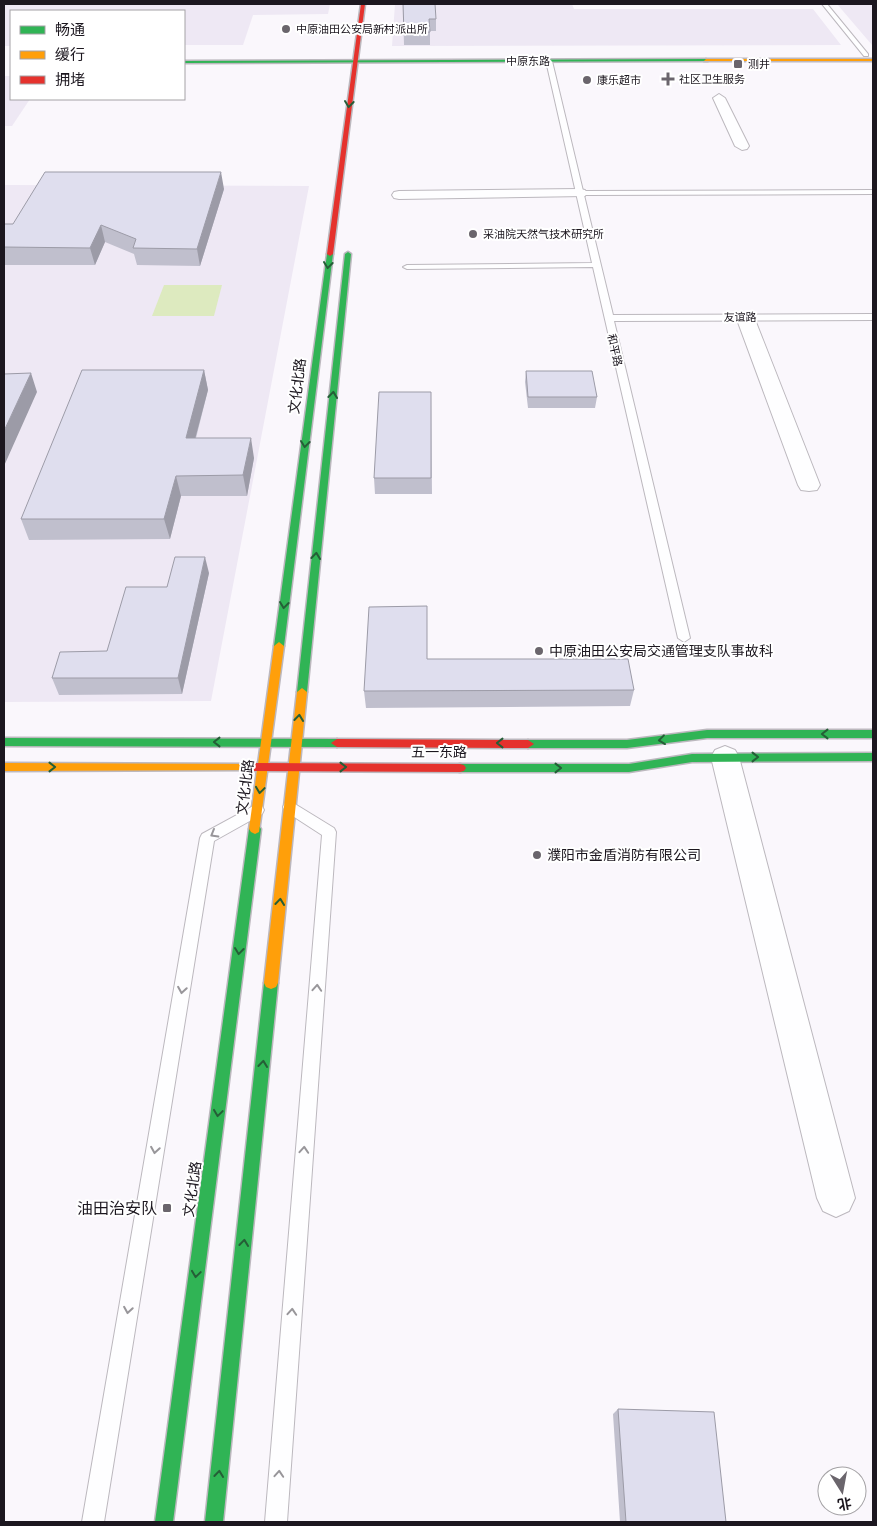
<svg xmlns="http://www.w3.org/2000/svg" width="877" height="1526" viewBox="0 0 877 1526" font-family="Helvetica,'Noto Sans SC',sans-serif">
<rect width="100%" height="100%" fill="#faf7fc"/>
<!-- built -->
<path fill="#eee8f4" d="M4 4H330L328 14 253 15 243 45H184V11H11V46H4Z
M395 4H572L574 9H813L841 45 392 46Z
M837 4H873V45H872Z
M4 76H11V99H30L12 126H4Z
M4 185 309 186 211 701 4 702Z"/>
<!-- green -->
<path fill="#ddeabf" d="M164 285H222L214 316H152Z"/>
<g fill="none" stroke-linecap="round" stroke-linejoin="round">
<!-- lane casing -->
<g stroke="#bcb8be" stroke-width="2">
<path id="lane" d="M822 4H827L868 54V56H864Z
M549 59 552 61 583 191 873 190V194L584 195 613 315 873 314V320L614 321 690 638 684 642 678 638 593 267 407 269 403 267 407 265 592 263 546 61Z
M290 801 334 828 336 832 287 1522H265L322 835 285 811 283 807 285 803Z
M257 804 262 806 264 810 262 814 214 841 104 1522H82L200 838 202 834Z"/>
</g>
<!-- street casing -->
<g stroke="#bcb8be" stroke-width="2">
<path id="street" d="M719 94 725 98 749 146 747 149 742 150 735 146 713 98Z
M580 189 585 190 587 193 585 196 399 199 394 198 392 195 394 192 399 191Z
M745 312 751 313 754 317 820 485 817 490 809 491 801 490 798 485 736 317 739 313Z
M725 746 735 750 739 757 855 1198 849 1211 836 1217 823 1211 817 1198 711 757 715 750Z"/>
</g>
<!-- fast casing -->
<g stroke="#bcb8be" stroke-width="3">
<path id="fast" d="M706 59 708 61 184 63V61Z
M330 252 333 254 284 646 279 650 274 646 327 254Z
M348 252 351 254 307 692 302 696 297 692 345 254Z
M707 730H873V738H707L627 748H528L522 744 528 740H627Z
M4 738 337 739 343 743 337 747 4 746Z
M873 753V761L692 762 629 772H460L456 771 454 768 456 765 460 764H629L692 754Z
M255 824 259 826 261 829 173 1522H155L249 829 251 826Z
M271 977 276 979 278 983 223 1522H205L264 983 266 979Z"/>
</g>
<!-- slow casing -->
<g stroke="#bcb8be" stroke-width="3">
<path id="slow" d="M706 59H873V61H704Z
M279 642 284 646 259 832 255 834 251 832 249 829 257 770 4 771V763L258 764 274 646Z
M302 688 307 692 278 983 276 987 271 989 266 987 264 983 297 692Z"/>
</g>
<!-- jam casing -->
<g stroke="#bcb8be" stroke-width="3">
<path id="jam" d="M361 4H365L333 254 330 256 327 254Z
M337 739 528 740 534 744 528 748 337 747 331 743Z
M254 763 460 764 464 765 466 768 464 771 460 772 254 771 250 770 248 767 250 764Z"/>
</g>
<!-- lane -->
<use href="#lane" fill="#fefeff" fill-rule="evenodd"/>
<!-- street -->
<use href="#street" fill="#fefeff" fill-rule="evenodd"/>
<!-- fast -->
<use href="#fast" fill="#30b455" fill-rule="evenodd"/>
<!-- slow -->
<use href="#slow" fill="#ff9f0a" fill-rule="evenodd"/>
<!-- jam -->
<use href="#jam" fill="#e5322d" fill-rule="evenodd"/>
</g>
<!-- wall -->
<path fill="#c0bfcd" d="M403 4 436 19V31H430V45H404Z
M224 189 200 266 137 265 134 254 105 242 95 265H4V224H13Z
M204 370 208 390 196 438 254 458 247 496H181L170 539 29 540 21 519Z
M526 371 597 397 595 408H528L525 382Z
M431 392 432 494H375L374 478Z
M209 573 182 694 59 695 52 678 107 651 167 587Z
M427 659 634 690 630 706 366 708 364 691Z
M618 1409 726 1522H620L613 1414Z"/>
<!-- shaded-wall -->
<path fill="#9c9ba7" d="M221 172 224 189 200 266 197 249Z
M101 225 105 242 95 265 90 248Z
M204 370 208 390 190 458 186 438Z
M31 373 37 392 4 466V431Z
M251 438 254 458 247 496 243 475Z
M176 476 181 496 170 539 164 519Z
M205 557 209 573 182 694 178 678Z"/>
<!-- building -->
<path fill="#dfdeee" stroke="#9c9ba7" d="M403 4H435L436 19H429L430 32 404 33Z
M45 172H221L197 249 133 248 136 239 101 225 90 248 4 247V224H13Z
M82 370H204L186 438H251L243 475 176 476 164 519H21Z
M526 371H592L597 397H528Z
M31 373 4 431V374Z
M379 392H431V478H374Z
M175 557H205L178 678H52L60 652 107 651 126 587H167Z
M427 606V659H628L634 690 364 691 369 607Z
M618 1409 714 1412 726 1522H626Z"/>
<!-- one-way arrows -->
<defs><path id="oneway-chevron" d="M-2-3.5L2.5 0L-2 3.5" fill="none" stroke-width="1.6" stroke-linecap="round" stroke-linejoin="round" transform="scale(1.25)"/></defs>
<g stroke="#255e37">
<use href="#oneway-chevron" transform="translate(349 104) rotate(97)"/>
<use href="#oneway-chevron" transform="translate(328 265) rotate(97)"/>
<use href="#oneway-chevron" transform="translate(333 395) rotate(-84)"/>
<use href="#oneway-chevron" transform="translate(305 444) rotate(97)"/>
<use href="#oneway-chevron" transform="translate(316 556) rotate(-84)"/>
<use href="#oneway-chevron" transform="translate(284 605) rotate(97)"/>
<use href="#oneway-chevron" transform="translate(299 718) rotate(-84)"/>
<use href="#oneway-chevron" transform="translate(825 734) rotate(180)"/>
<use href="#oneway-chevron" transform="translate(662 740) rotate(173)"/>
<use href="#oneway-chevron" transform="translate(217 742) rotate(180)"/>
<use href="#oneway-chevron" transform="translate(500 743) rotate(-180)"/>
<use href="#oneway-chevron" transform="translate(755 757)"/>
<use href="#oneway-chevron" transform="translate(52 767)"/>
<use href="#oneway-chevron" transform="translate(343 767)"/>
<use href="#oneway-chevron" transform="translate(558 768)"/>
<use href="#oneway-chevron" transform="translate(260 790) rotate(98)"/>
<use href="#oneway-chevron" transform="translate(280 902) rotate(-84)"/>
<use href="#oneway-chevron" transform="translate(239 951) rotate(97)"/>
<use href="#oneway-chevron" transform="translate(263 1064) rotate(-84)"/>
<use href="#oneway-chevron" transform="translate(218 1113) rotate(98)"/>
<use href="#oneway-chevron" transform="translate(244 1243) rotate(-84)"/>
<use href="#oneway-chevron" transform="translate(196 1274) rotate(98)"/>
<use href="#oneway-chevron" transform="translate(219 1474) rotate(-84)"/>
</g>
<g stroke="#98969a">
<use href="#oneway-chevron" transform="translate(214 834) rotate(150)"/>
<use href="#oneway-chevron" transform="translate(317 988) rotate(-86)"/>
<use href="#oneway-chevron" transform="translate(182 990) rotate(99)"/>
<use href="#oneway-chevron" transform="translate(155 1150) rotate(99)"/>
<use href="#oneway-chevron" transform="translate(304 1150) rotate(-86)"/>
<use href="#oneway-chevron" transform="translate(128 1310) rotate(99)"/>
<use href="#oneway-chevron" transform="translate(292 1312) rotate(-86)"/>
<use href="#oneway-chevron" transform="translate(279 1474) rotate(-86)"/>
</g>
<!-- markers -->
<g fill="#6a656c" stroke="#fff" stroke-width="2">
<circle cx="286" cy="29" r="5"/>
<rect x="733" y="59" width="10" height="10" rx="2.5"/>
<path d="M665.5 71.5h5v5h5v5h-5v5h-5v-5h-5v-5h5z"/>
<circle cx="587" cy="80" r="5"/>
<circle cx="473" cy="234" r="5"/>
<circle cx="539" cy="651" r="5"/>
<circle cx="537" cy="855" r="5"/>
<rect x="162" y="1203" width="10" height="10" rx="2.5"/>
</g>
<g text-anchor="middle" stroke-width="4" stroke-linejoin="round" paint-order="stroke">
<!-- far-poi labels -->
<g font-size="11" fill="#1c171f" stroke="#fff" text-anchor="start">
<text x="296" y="33">中原油田公安局新村派出所</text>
<text x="748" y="68">测井</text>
<text x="679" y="83">社区卫生服务</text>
<text x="597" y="84">康乐超市</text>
<text x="483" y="238">采油院天然气技术研究所</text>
</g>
<!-- far-street labels -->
<g font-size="11" fill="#1c171f" stroke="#fff">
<text x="528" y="65">中原东路</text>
<text x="740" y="321">友谊路</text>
<text transform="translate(615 350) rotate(77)" y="4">和平路</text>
</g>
<!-- street labels -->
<g font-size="14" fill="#1c171f" stroke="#fff">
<text transform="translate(297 386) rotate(-83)" y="5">文化北路</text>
<text x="439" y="757">五一东路</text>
<text transform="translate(245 787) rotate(-83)" y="5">文化北路</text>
<text transform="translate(192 1189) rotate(-82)" y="5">文化北路</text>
</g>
<!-- poi labels -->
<g font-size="14" fill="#1c171f" stroke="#fff" text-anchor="start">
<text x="549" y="656">中原油田公安局交通管理支队事故科</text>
<text x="547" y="860">濮阳市金盾消防有限公司</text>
</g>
<!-- near-poi labels -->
<g font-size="16" fill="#1c171f" stroke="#fff" text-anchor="end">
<text x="157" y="1214">油田治安队</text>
</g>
</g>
<!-- border -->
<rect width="877" height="1526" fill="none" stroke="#1c171f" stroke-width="10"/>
<!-- legend -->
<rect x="10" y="10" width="175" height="90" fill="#ffffff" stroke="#a4a2a5"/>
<rect x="20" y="26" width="25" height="8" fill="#30b455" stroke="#a4a2a5"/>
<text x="55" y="35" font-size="15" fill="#1c171f">畅通</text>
<rect x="20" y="51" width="25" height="8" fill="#ff9f0a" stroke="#a4a2a5"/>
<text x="55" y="60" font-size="15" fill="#1c171f">缓行</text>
<rect x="20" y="76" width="25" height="8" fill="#e5322d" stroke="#a4a2a5"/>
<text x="55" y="85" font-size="15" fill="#1c171f">拥堵</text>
<!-- north arrow -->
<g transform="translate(842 1491) rotate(169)"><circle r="24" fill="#ffffff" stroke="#a4a2a5"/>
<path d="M0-4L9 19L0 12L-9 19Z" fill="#6a656c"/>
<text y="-8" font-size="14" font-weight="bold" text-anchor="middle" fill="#1c171f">北</text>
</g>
</svg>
